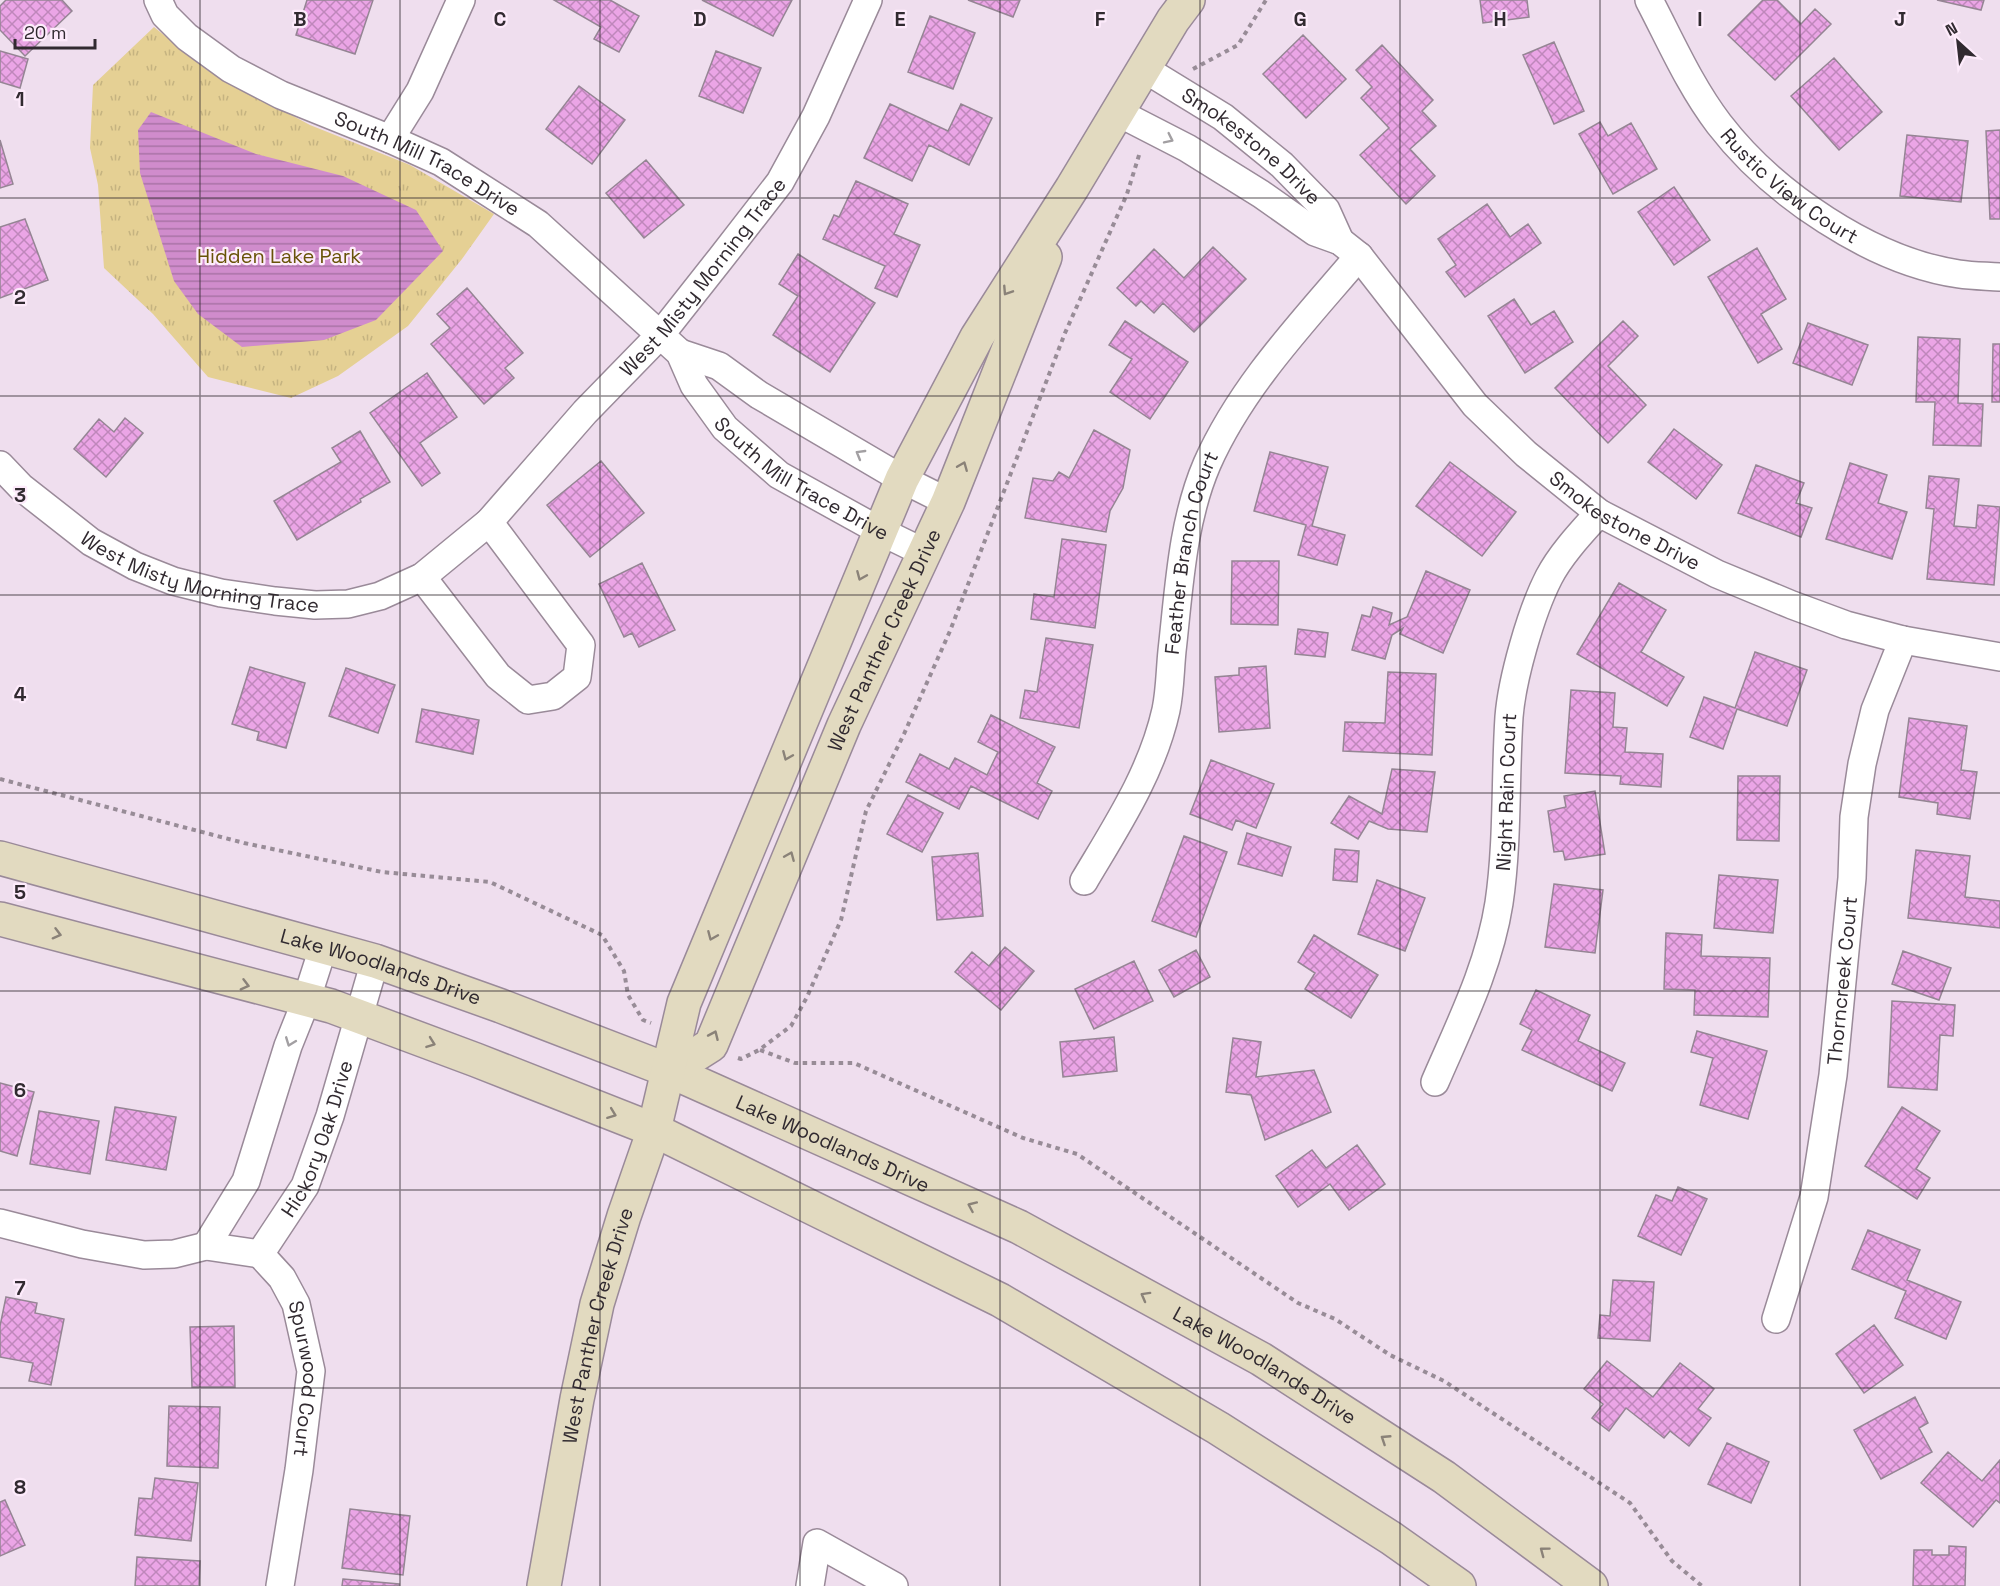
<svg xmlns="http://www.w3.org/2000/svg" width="2000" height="1586" viewBox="0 0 2000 1586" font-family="'Space Grotesk',sans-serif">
<defs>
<pattern id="park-tufts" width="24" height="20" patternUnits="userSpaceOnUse" patternTransform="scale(1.5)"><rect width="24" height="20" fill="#e5d094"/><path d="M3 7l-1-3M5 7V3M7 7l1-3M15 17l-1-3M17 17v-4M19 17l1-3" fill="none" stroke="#c5b380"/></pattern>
<pattern id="water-rules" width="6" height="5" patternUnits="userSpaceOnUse" patternTransform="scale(1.5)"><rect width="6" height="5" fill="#d08ccc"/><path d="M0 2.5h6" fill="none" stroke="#a973a6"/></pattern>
<pattern id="building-cross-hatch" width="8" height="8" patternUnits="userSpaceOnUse" patternTransform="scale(1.5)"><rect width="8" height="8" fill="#eba5e6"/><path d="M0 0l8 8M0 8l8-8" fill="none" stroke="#bf87bb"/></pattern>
</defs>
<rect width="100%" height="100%" fill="#efdeee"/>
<!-- park -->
<path fill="url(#park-tufts)" d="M154 27 207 70 310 125 410 165 494 214 462 259 408 326 338 376 291 398 208 377 153 314 104 268 98 185 90 148 93 85Z"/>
<!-- water -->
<path fill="url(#water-rules)" d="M151 112 256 154 343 176 416 210 443 251 376 320 324 340 242 347 198 314 174 281 140 173 138 130Z"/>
<!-- building -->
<path fill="url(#building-cross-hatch)" stroke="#958594" stroke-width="1.5" d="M6 0H62L72 11 25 56 0 30V6Z
M307 0H373L355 54 296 35Z
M554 0H610L639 16 619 52 594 39 601 27Z
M702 0H792L773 36Z
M968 0H1020L1013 17Z
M1480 0H1527L1529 17 1483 23Z
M1763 0H1777L1801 24 1815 9 1831 24 1775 80 1728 35Z
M1937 0H1984L1981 10Z
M930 16 975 33 953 89 908 72Z
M1303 35 1346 79 1306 118 1263 74Z
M1554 42 1584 111 1554 124 1523 55Z
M1382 45 1433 100 1422 111 1436 126 1410 149 1435 176 1406 204 1360 155 1389 128 1361 98 1372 87 1356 70Z
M0 51 28 59 20 88 0 82Z
M716 51 761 68 743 113 699 96Z
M1834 58 1882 112 1839 150 1791 96Z
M579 86 625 120 592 164 546 129Z
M890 104 948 131 961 104 992 118 969 165 929 145 912 181 864 158Z
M1600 122 1608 136 1631 123 1657 169 1613 194 1579 134Z
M2000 130V219H1990L1986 131Z
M1907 135 1968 141 1961 202 1900 196Z
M0 140 13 184 0 188Z
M646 160 684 205 644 238 606 193Z
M856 181 908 204 894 234 920 245 897 297 875 288 885 266 823 239 834 215 839 217Z
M1674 187 1710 240 1674 265 1638 212Z
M1487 204 1510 237 1528 224 1541 243 1465 297 1446 272 1456 265 1438 239Z
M25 219 48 280 0 298V227Z
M1213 247 1246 279 1194 332 1163 303 1154 313 1141 301 1136 306 1117 288 1154 249 1184 278Z
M1757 248 1786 299 1761 314 1782 349 1758 363 1708 277Z
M798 254 875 303 830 372 773 335 798 296 779 284Z
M467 288 523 353 505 368 514 378 484 404 431 344 450 328 437 314Z
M1514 299 1531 325 1554 311 1573 342 1525 373 1488 316Z
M1125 321 1188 362 1150 419 1110 392 1132 359 1109 345Z
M1623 321 1638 336 1608 366 1646 405 1608 443 1555 388Z
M1808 323 1868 345 1852 385 1793 363Z
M1918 337 1960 339 1958 403 1983 404 1981 446 1933 445 1935 402H1916Z
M1993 344H2000V402H1992Z
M427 373 457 417 420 443 440 473 422 486 370 413Z
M125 418 143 433 106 477 74 449 99 419 114 432Z
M1674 429 1722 465 1696 499 1648 462Z
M1094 430 1130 450 1123 488 1110 511 1106 532 1025 518 1033 478 1053 481 1059 472 1069 478Z
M360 431 390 482 360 499 361 502 297 540 274 501 341 462 332 448Z
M1270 452 1328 467 1312 526 1345 535 1337 565 1298 555 1306 525 1254 511Z
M601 461 644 513 590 557 547 505Z
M1450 462 1516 512 1482 556 1416 506Z
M1850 463 1887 475 1878 503 1907 512 1892 559 1826 539Z
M1756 465 1804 483 1796 503 1812 508 1801 537 1738 513Z
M1929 476 1959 479 1954 526 1976 528 1978 505 2000 507 1994 585 1927 579 1934 509 1926 508Z
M1062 539 1106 545 1095 628 1031 619 1034 594 1054 597Z
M1232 561H1279L1278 625 1231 624Z
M642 563 675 630 639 647 632 633 624 637 599 584Z
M1426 571 1470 590 1443 653 1400 634 1403 628 1392 635 1385 659 1352 650 1362 615 1370 617 1373 607 1392 613 1389 625 1407 617Z
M1619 583 1666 610 1641 652 1684 677 1667 706 1577 654Z
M1298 629 1328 633 1325 657 1295 654Z
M1046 638 1093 645 1079 728 1020 718 1025 690 1037 692Z
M1755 652 1807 670 1787 726 1737 709 1723 749 1690 737 1704 697 1735 708Z
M1266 666 1270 728 1219 732 1215 677 1239 675V668Z
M250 667 305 683 286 748 257 740 259 732 232 724Z
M346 668 395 685 378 733 329 716Z
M1388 672 1436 674 1432 755 1343 751 1345 722 1385 723Z
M1571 690 1615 693 1613 727 1627 728 1625 752 1663 754 1661 787 1620 784 1621 776 1565 773Z
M422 709 479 720 473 754 416 742Z
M991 715 1055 747 1037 783 1052 791 1038 819 971 786 959 809 906 782 920 754 949 769 955 758 987 775 998 752 978 742Z
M1909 718 1967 726 1961 770 1977 772 1970 819 1937 814 1938 803 1899 797Z
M1211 760 1274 784 1256 828 1236 820 1232 830 1190 814Z
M1392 769 1435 772 1427 832 1388 829 1369 821 1358 839 1331 823 1349 796 1382 814Z
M1738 776H1780L1779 841 1737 840Z
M1595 791 1605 854 1565 860 1563 851 1554 852 1548 811 1566 807 1564 796Z
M908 795 943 813 922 852 887 834Z
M1247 833 1291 847 1282 876 1238 864Z
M1184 836 1227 852 1196 937 1152 921Z
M1335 849 1359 851 1357 882 1333 880Z
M1916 850 1970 856 1965 897 2000 901V928L1908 918Z
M978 853 983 916 937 920 932 857Z
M1719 875 1778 880 1773 933 1714 928Z
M1377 880 1425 898 1405 951 1358 934Z
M1554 884 1603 890 1595 953 1545 947Z
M1666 933 1702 935 1701 956 1770 958 1768 1017 1694 1015 1695 990 1664 989Z
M1314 935 1378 975 1351 1018 1305 989 1315 973 1298 962Z
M1005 947 1034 971 1001 1010 955 972 972 952 989 966Z
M1196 950 1210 977 1174 997 1159 970Z
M1903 951 1951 968 1939 1000 1892 984Z
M1134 961 1153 1001 1094 1029 1075 989Z
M1536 990 1590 1015 1578 1041 1625 1063 1612 1091 1522 1050 1532 1030 1520 1024Z
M1892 1001 1955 1005 1953 1036 1940 1035 1937 1090 1888 1087Z
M1697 1031 1767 1051 1748 1119 1700 1105 1713 1058 1691 1052Z
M1114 1037 1117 1071 1063 1077 1060 1042Z
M1233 1038 1261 1042 1256 1077 1314 1070 1331 1112 1265 1140 1251 1095 1226 1092Z
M0 1083 34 1092 17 1156 0 1151Z
M115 1107 176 1117 166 1170 106 1160Z
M1902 1107 1940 1131 1916 1169 1930 1178 1917 1199 1865 1166Z
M39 1111 99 1121 90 1174 30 1164Z
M1357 1145 1385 1184 1349 1210 1330 1184 1298 1207 1276 1176 1312 1150 1326 1168Z
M1678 1187 1707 1199 1681 1255 1638 1236 1656 1195 1672 1201Z
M1868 1230 1920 1250 1907 1280 1961 1302 1946 1339 1895 1318 1906 1291 1852 1269Z
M1613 1280 1654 1282 1650 1341 1598 1338 1600 1315 1610 1316Z
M6 1297 37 1303 35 1313 64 1319 51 1385 29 1381 33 1363 0 1357V1326Z
M1874 1325 1903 1365 1864 1393 1836 1354Z
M234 1326 235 1387H192L190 1327Z
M1607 1361 1653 1397 1680 1363 1714 1389 1698 1409 1711 1418 1689 1446 1670 1431 1664 1438 1626 1408 1609 1431 1592 1418 1603 1404 1584 1389Z
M1915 1397 1928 1423 1919 1428 1932 1452 1881 1479 1854 1430Z
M169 1406 220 1407 218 1468 167 1466Z
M1727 1443 1769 1462 1751 1503 1708 1484Z
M1948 1452 1982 1481 2000 1460V1503L1996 1500 1973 1527 1921 1483Z
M155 1478 198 1483 191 1541 135 1535 139 1498 152 1499Z
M5 1500 25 1545 0 1556V1502Z
M350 1509 410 1516 403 1575 342 1568Z
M1949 1546 1966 1547 1965 1586H1913L1914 1550H1932V1555H1949Z
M137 1557 200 1561 199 1586H135Z
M343 1579 399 1584V1586H342Z"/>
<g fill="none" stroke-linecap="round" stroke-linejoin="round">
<!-- street casing -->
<g stroke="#9a8a99" stroke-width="30">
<g id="street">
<path id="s1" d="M158 0 165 15 187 37 231 69 281 95 390 139 441 162 538 224 680 353 694 385 725 428 779 475 880 531 925 553"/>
<path id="s2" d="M1649 0C1671 42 1690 86 1719 124 1772 193 1871 261 1959 274 1972 276 1986 276 2000 277"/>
<path id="s3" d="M1143 68 1223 117 1282 165 1326 210 1340 241"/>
<path id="s4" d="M1117 112 1187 148 1261 194 1315 232 1340 241 1359 256 1475 405 1526 454 1599 513 1717 574 1792 605 1846 625 1903 640 2000 657"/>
<path d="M390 139 420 91 461 0"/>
<path d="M680 353 719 366 759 395 902 479 948 502"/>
<path id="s5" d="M0 465 21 487 91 542 135 566 173 581 221 593 275 601 315 605 348 604 380 596 422 577 489 522 585 412 661 334 721 258 780 182 816 116 868 0"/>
<path d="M422 577 498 676 528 700 553 696 577 677 581 645 489 522"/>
<path id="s6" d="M1084 881C1116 827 1152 773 1166 710 1170 691 1170 671 1172 651 1179 589 1182 522 1207 464 1242 385 1304 321 1359 256"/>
<path id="s7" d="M1435 1082C1460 1024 1489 967 1499 903 1508 842 1505 779 1509 717 1512 679 1531 612 1549 577 1561 554 1581 533 1599 513"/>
<path d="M0 1223 82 1244 144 1255 174 1254 206 1246 260 1254"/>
<path d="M206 1246 246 1181 288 1046 306 1001 323 948"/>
<path id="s8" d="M260 1254 282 1278 296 1304 311 1371 299 1470 280 1586"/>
<path id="s9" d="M260 1254 305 1186 330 1116 375 961"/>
<path id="s10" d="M1776 1319 1814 1197 1833 1075 1852 878 1854 817 1862 764 1875 710 1903 640"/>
<path d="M810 1586 817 1543 894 1586"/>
</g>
</g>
<!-- secondary casing -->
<g stroke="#9a8a99" stroke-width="36">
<g id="secondary">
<path id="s11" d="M0 858 375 961 501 1006 670 1071 1019 1227 1261 1359 1444 1477 1591 1586"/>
<path d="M0 919 331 1006 476 1060 654 1130 1000 1300 1218 1428 1391 1538 1459 1586"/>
<path id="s12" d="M670 1071 711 1045 844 725 948 502 1045 257"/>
<path id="s13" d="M544 1586 577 1399 597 1304 624 1216 654 1130 684 1003 902 479 977 337 1072 188 1173 20 1188 0"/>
</g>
</g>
<!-- path -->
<path stroke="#988c97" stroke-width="4" stroke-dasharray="4.5 4.5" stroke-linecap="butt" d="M1193 69 1238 45 1266 0
M0 779 244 843 382 872 490 882 602 935 624 971 628 995 643 1020 651 1023
M760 1050 795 1063H854L1023 1138 1077 1154 1298 1303 1335 1319 1390 1355 1444 1381 1630 1503 1672 1561 1702 1586
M738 1058 741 1059 759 1050 791 1026 807 997 841 920 866 811 904 734 950 631 1065 333 1127 194 1140 152"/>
<!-- street -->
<use href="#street" stroke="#fff" stroke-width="27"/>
<!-- secondary -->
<use href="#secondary" stroke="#e2dac0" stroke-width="33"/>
</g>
<!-- one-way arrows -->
<defs><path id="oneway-chevron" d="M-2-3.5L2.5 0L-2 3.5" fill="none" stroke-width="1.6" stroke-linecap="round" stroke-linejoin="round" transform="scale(1.5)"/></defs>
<g stroke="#a29fa2">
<use href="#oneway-chevron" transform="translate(1169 139) rotate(26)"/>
<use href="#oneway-chevron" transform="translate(860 454) rotate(-150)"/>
<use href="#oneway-chevron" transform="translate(290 1042) rotate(111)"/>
</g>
<g stroke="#8a8278">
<use href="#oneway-chevron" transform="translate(1007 291) rotate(123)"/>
<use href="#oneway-chevron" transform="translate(963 466) rotate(-68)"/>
<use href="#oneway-chevron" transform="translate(861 576) rotate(113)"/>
<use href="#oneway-chevron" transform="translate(787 756) rotate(113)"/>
<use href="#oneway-chevron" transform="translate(790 856) rotate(-67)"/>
<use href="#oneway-chevron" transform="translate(57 934) rotate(15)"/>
<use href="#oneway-chevron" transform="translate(712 936) rotate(113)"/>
<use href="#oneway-chevron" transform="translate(245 985) rotate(15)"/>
<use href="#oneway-chevron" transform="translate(714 1035) rotate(-66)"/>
<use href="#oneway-chevron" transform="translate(431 1043) rotate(20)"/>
<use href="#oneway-chevron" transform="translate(612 1114) rotate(21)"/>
<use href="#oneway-chevron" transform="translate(972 1206) rotate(-156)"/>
<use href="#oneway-chevron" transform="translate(1145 1296) rotate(-151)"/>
<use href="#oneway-chevron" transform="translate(1385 1439) rotate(-147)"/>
<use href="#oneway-chevron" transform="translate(1544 1551) rotate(-143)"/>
</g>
<!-- grid -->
<path fill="none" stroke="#312a30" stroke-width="1.5" stroke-opacity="0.55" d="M200 0V1586M400 0V1586M600 0V1586M800 0V1586M1000 0V1586M1200 0V1586M1400 0V1586M1600 0V1586M1800 0V1586M0 198H2000M0 396H2000M0 595H2000M0 793H2000M0 991H2000M0 1190H2000M0 1388H2000"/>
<g text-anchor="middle" stroke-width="4.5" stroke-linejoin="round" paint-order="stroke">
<!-- street labels -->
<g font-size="20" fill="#312a30" stroke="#fdebfb">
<text dy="7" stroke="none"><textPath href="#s3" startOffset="134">Smokestone Drive</textPath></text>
<text dy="7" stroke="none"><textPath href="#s1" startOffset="320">South Mill Trace Drive</textPath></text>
<text dy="7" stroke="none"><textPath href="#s2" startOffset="237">Rustic View Court</textPath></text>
<text dy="7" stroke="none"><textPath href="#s5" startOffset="879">West Misty Morning Trace</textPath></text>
<text dy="7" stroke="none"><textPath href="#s1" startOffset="819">South Mill Trace Drive</textPath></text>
<text dy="7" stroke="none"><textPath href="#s4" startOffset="662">Smokestone Drive</textPath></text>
<text dy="7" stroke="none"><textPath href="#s6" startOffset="350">Feather Branch Court</textPath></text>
<text dy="7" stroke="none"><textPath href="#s5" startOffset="234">West Misty Morning Trace</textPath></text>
<text dy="7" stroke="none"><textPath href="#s12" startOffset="489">West Panther Creek Drive</textPath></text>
<text dy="7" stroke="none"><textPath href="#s7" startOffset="302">Night Rain Court</textPath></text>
<text dy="7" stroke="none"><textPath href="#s11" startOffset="396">Lake Woodlands Drive</textPath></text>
<text dy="7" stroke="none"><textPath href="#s10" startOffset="346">Thorncreek Court</textPath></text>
<text dy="7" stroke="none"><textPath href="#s9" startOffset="130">Hickory Oak Drive</textPath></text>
<text dy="7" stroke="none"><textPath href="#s11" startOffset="882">Lake Woodlands Drive</textPath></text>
<text dy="7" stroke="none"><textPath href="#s13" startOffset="266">West Panther Creek Drive</textPath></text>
<text dy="7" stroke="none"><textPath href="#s11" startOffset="1368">Lake Woodlands Drive</textPath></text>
<text dy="7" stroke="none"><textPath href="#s8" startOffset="138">Spurwood Court</textPath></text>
</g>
<!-- park labels -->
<g font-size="20" fill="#685308" stroke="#fdebfb">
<text x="279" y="263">Hidden Lake Park</text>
</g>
</g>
<g font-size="20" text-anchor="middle" font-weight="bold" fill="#312a30" stroke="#fdebfb" stroke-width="4.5" stroke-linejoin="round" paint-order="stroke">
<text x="300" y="26">B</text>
<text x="500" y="26">C</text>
<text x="700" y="26">D</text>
<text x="900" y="26">E</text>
<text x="1100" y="26">F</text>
<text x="1300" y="26">G</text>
<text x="1500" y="26">H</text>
<text x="1700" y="26">I</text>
<text x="1900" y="26">J</text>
<text x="20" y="106">1</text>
<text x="20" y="304">2</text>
<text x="20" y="502">3</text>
<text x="20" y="701">4</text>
<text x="20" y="899">5</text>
<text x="20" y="1097">6</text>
<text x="20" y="1295">7</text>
<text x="20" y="1494">8</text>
</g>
<!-- north arrow -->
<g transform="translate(1958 42) rotate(333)" stroke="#fdebfb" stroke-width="4.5" paint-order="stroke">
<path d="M0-4.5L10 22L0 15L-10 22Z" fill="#312a30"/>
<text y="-9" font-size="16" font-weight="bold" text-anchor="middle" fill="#312a30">N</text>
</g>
<!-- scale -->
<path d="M15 39v9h80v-9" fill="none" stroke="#312a30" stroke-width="3"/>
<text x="24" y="39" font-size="18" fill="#312a30" stroke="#fdebfb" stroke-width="4.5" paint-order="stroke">20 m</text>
</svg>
